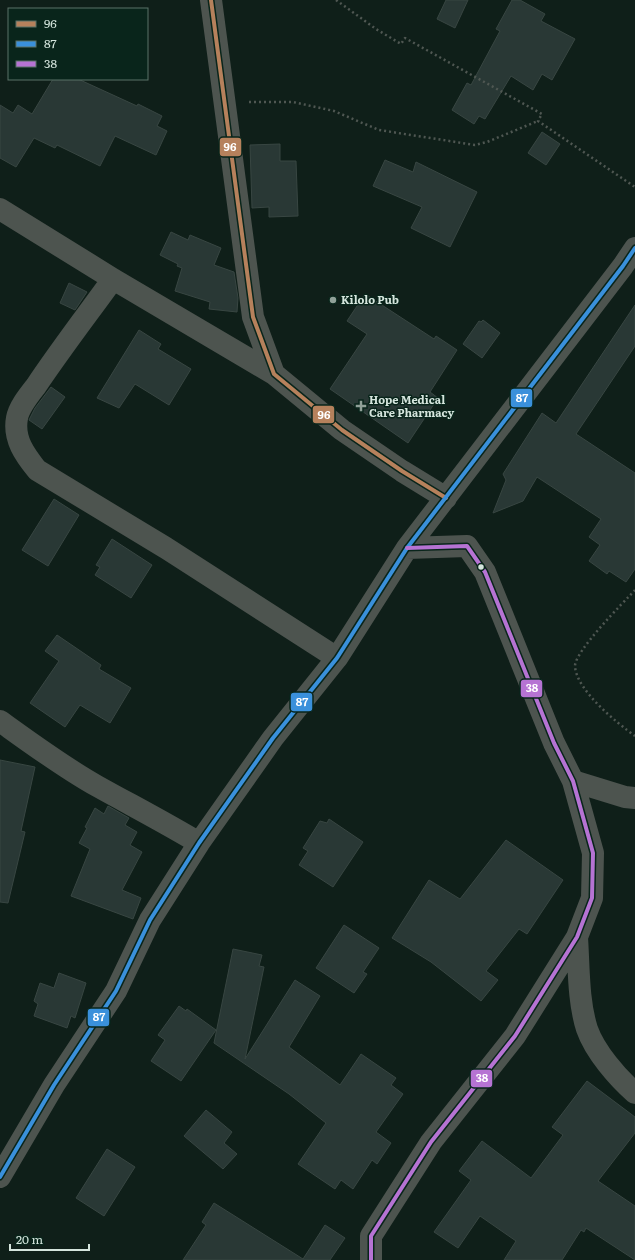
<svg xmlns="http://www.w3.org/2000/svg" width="635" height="1260" viewBox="0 0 635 1260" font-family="Literata,serif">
<rect width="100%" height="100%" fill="#0f1f19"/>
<!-- building -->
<path fill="#293835" stroke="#384642" d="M446 0H468L455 28 437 19Z
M512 0H520L545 14 541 21 575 39 552 80 542 74 533 90 511 76 485 119 479 116 474 124 452 110 467 83 471 85 500 31 496 29Z
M53 79H78L137 106 138 104 162 116 157 126 167 131 156 155 115 136 100 166 57 145 55 148 34 138 16 167 0 158V105L13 113 18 105 32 114Z
M542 132 560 144 546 165 528 153Z
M280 144V161H296L298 216 269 217V207L252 208 250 145Z
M385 160 413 172 416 162 477 192 450 247 411 228 422 207 373 186Z
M171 232 188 240 190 235 221 248 214 265 234 272 238 298 237 312 209 309 210 302 175 291 182 268 177 266 178 264 160 255Z
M69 283 87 292 75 310 60 303Z
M365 294 434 339 436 336 457 350 430 392 438 398 408 443 330 389 367 334 347 321Z
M635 305V346L576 434 635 473V569L626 582 609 571 607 574 589 561 600 545 589 537 601 519 537 477 523 501 493 513 506 480 503 474 542 413 556 423Z
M483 320 500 333 482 358 463 344 479 321 481 322Z
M139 330 161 344 158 349 191 369 169 405 135 384 119 408 97 398Z
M51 387 65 397 42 429 29 420 35 408Z
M54 499 79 515 48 566 22 550Z
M112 539 152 565 131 598 95 575 100 567 96 565Z
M57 635 101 665 99 669 131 688 110 723 80 705 65 727 30 703 59 661 45 651Z
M0 760 35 767 21 831 25 832 8 903 0 902Z
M108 806 129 818 125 825 137 832 130 845 142 852 122 890 141 898 133 919 71 896 90 849 79 843 87 828 85 827 95 808 104 814Z
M329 819 363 842 333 887 299 865 308 851 303 848 320 821 327 823Z
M506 840 563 880 527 934 519 929 486 971 498 980 481 1001 431 962 392 938 429 880 460 899Z
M344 925 379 948 363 972 367 974 354 993 316 968Z
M233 949 262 955 259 966 264 967 245 1059 295 980 320 996 289 1047 340 1085 361 1054 396 1078 391 1085 403 1094 376 1132 391 1143 377 1164 372 1160 353 1189 341 1180 335 1189 298 1164 326 1123 289 1094 214 1043Z
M59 973 86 983 75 1018 71 1016 67 1028 34 1016 38 1004 34 1001 40 983 54 988Z
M179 1006 186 1011 187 1009 216 1030 181 1081 151 1061 165 1040 158 1035Z
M587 1081 635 1117V1133L598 1181 635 1206V1260L586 1228 584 1232 581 1230 562 1260H504L516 1241 480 1216 458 1248 434 1232 471 1180 459 1171 482 1141 531 1178 563 1135 552 1127Z
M206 1110 232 1132 224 1143 237 1154 223 1169 184 1136Z
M107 1149 135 1167 104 1216 76 1198Z
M214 1203 303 1259 325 1225 345 1238 330 1260H183L206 1225 202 1222Z"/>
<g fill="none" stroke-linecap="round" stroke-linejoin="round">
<!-- path -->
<path stroke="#4f5752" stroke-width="2.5" stroke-dasharray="2 3" stroke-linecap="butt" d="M336 0 376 29 401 44 405 38 542 114 538 121 635 187
M249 102H293L334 111 379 130 475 145 487 142 538 121
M635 590C623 603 575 651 575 666 576 690 617 723 635 736"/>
<!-- minor -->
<path stroke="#4d544f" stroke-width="22" d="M211 0 253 317 274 374 342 430 402 471 446 498
M0 209 113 279 274 374
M113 279C87 315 60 350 36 386 29 395 19 407 17 418 13 439 25 455 37 470L166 548 337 658
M0 721C32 744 63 767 97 786 131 805 166 823 199 843
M573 781 625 797 635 798
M577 937C579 967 578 1001 587 1029 595 1052 618 1078 635 1093
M0 1177 54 1085 116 991 150 920 199 843 273 738 337 658 407 548 623 266 635 248
M371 1260V1236L431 1142 515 1036 577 937 592 898 593 853 573 781 554 743 485 572 467 546 407 548"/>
<!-- bus-1 casing -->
<g stroke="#09251b" stroke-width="7">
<path id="bus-1" d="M211 0 253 317 274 374 342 430 402 471 446 498"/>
</g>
<!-- bus-2 casing -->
<g stroke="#09251b" stroke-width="7">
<path id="bus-2" d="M0 1177 54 1085 116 991 150 920 199 843 273 738 337 658 407 548 623 266 635 248"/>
</g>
<!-- bus-3 casing -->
<g stroke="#09251b" stroke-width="7">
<path id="bus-3" d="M371 1260V1236L431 1142 515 1036 577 937 592 898 593 853 573 781 554 743 485 572 467 546 407 548"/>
</g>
<!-- bus-1 -->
<use href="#bus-1" stroke="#b6815c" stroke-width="4"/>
<!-- bus-2 -->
<use href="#bus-2" stroke="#3a90db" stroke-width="4"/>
<!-- bus-3 -->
<use href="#bus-3" stroke="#b673d3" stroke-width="4"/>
</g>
<!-- markers -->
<g fill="#90a098" stroke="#09251b" stroke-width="1.5">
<circle cx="333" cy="300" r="4"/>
<path d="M359 400h4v4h4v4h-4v4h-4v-4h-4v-4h4z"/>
</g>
<circle fill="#d5e5dd" stroke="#09251b" stroke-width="1.5" cx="481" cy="567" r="3.5"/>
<g text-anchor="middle" stroke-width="3" stroke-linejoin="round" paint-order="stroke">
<!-- poi labels -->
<g font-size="11" font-weight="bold" fill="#d5e5dd" stroke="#09251b" text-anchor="start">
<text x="341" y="304">Kilolo Pub</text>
<text x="369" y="404">Hope Medical<tspan x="369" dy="13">Care Pharmacy</tspan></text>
</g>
</g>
<g stroke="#09251b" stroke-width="1.5">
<rect x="219" y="137" width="23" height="20" rx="4" fill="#b6815c"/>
<rect x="510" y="388" width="23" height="20" rx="4" fill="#3a90db"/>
<rect x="312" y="405" width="23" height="19" rx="4" fill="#b6815c"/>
<rect x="520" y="679" width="23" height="19" rx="4" fill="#b673d3"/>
<rect x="290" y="692" width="23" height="20" rx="4" fill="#3a90db"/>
<rect x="87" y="1008" width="23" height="19" rx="4" fill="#3a90db"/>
<rect x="470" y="1069" width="23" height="19" rx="4" fill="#b673d3"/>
</g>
<g font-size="11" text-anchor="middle" font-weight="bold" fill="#fff">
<text x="230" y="151">96</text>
<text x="522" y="402">87</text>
<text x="324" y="419">96</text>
<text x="532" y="692">38</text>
<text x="302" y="706">87</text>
<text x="99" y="1021">87</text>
<text x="482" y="1082">38</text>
</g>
<!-- legend -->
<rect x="8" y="8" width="140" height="72" fill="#09251b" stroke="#5b7269"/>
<rect x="16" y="21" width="20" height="6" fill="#b6815c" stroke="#5b7269"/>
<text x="44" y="28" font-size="12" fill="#d5e5dd">96</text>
<rect x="16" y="41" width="20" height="6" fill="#3a90db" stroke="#5b7269"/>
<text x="44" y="48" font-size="12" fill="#d5e5dd">87</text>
<rect x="16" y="61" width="20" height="6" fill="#b673d3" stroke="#5b7269"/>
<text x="44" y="68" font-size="12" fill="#d5e5dd">38</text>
<!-- scale -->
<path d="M10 1244v6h79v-6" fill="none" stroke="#d5e5dd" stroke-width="2"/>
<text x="16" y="1244" font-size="12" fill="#d5e5dd" stroke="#09251b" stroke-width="3" paint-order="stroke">20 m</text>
</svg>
